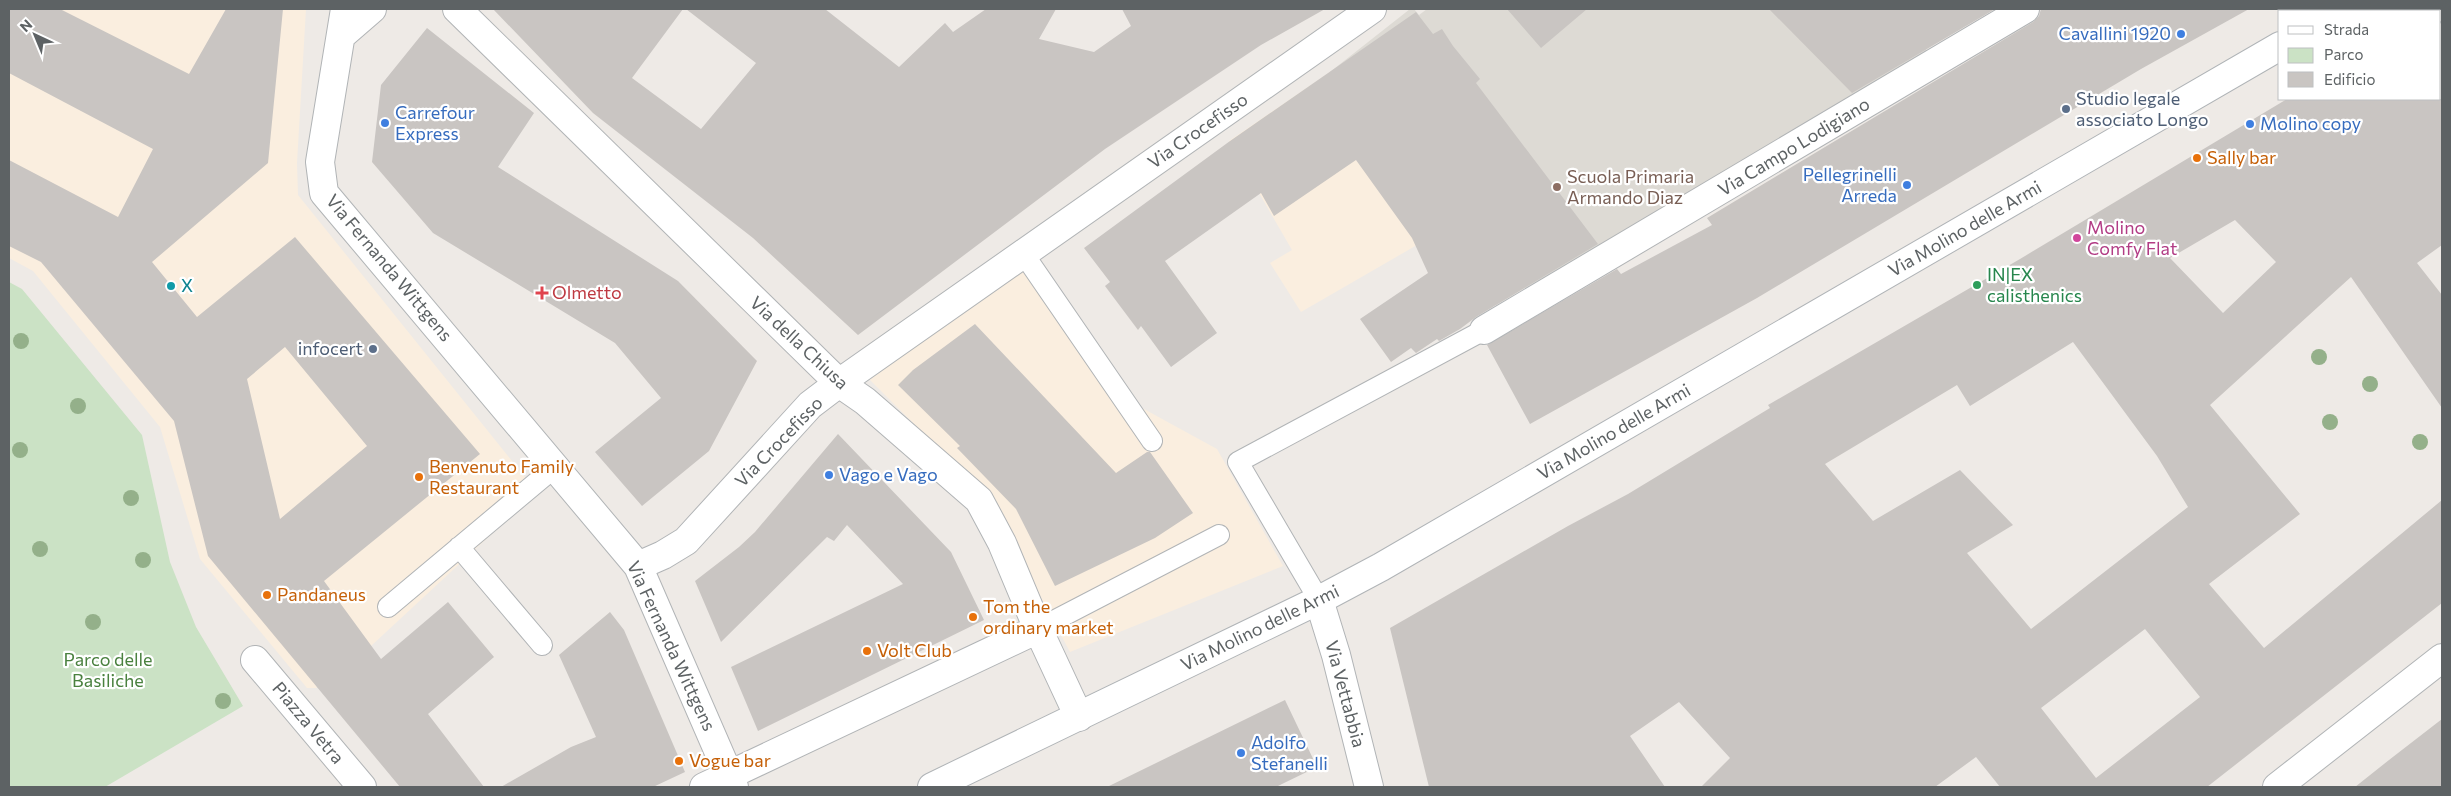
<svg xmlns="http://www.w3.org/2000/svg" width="2451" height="796" viewBox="0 0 2451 796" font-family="Commissioner,sans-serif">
<rect width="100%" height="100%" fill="#eeeae6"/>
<!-- commercial -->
<path fill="#faeedf" d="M9 9H306L297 163 298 195 537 492 371 646 316 688H307L200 559 160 427 33 271 9 258Z
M1330 72 1417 245 1301 312 1270 263 1292 250 1229 141Z
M1020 267 1111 391 1217 449 1283 566 1070 652 988 498 866 376Z"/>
<!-- education -->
<path fill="#dddad4" d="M1410 9H1414L1419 15 1427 9H1894L1929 53 1496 305 1330 72Z"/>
<!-- green -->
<path fill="#cbe2c5" d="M9 282 22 289 142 435 170 562 196 627 243 706 105 787H9Z"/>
<!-- building -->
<path fill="#c9c5c2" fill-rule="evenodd" d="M9 9H60L189 74 226 9H283L268 163 152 262 197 317 295 237 480 454 324 581 381 659 448 602 494 657 428 714 484 787H400L208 556 174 421 41 262 9 246V160L118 217 153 149 9 73ZM285 347 367 446 280 519 247 379Z
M493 9H683L632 78 701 129 756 63 686 9H825L899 67 945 23 953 32 986 9H1056L1039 39 1094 52 1131 26 1122 9H1325L1261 45 1105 149 858 335 753 238 593 113Z
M1507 9H1587L1541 48Z
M1769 9H1995L1852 93Z
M2041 9H2249L2141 69 1757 298 1530 424 1487 345 1617 269 1621 274 1712 225 1707 218 2033 22 2039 16Z
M1416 12 1433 34 1442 29 1453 46 1480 79 1476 83 1598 244 1476 317 1460 329 1439 341 1437 339 1416 353 1411 348 1391 362 1360 319 1428 273 1412 238 1356 160 1274 216 1261 193 1165 261 1217 333 1171 367 1141 326 1138 330 1105 286 1110 282 1084 248 1230 141Z
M427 28 534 113 498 167 678 281 757 361 709 451 642 506 595 452 661 398 615 343 433 233 372 162 381 85Z
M2287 99H2442V245L2417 263 2442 295V408L2351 277 2210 405 2300 514 2209 584 2264 648 2442 500V603L2207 787H2000L1976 757 1935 787H1701L1730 758 1679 702 1630 736 1665 787H1429L1390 628 1568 526 1628 494 1770 408 1768 405 2020 259ZM2235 220 2276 262 2223 313 2170 258ZM2073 342 2157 456 2188 507 2031 629 1967 553 2013 525 1960 470 1873 521 1825 464 1957 385 1970 406ZM2145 629 2200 697 2096 778 2041 708Z
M975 324 1116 473 1147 452H1150L1193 513 1155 538 1055 586 1016 509 957 448 960 446 898 385 913 370Z
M838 434 951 552 984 620 758 731 731 667 903 584 847 525 834 541 827 537 721 642 695 581 739 547 755 532Z
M610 612 624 630 685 772 653 787H501L571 747 596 737 559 655Z
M1285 700 1317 767 1282 784 1276 787H1107Z
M2442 719V787H2355L2389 760Z"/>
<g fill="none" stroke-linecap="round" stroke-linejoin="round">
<!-- lane casing -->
<g stroke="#b1b4b6" stroke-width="22">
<path id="lane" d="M1023 253 1152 441
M459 547 542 645
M1319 600 1238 462 1484 330
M388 607 555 467
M1038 629 1219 535"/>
</g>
<!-- street casing -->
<g stroke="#b1b4b6" stroke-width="30">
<path id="street" d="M345 9 320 162 324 193 638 566 734 787
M457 9 839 383 865 401 979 500 1002 543 1038 629 1079 717
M342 35 372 9
M1484 330 2025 9
M638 566 663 555 686 541 810 405 839 383 1372 9
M1319 600 1336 655 1369 787
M255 660 362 787
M704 787 1038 629
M2277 787 2442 658"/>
</g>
<!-- secondary casing -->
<g stroke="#b0b4b7" stroke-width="30">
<path id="secondary" d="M2341 11 2346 9
M932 787 1319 600 1381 567 2280 46"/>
</g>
<!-- lane -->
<use href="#lane" stroke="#fff" stroke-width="20"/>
<!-- street -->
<use href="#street" stroke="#fff" stroke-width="28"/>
<!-- secondary -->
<use href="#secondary" stroke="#fff" stroke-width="28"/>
<!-- tram -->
<path stroke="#b1b2b2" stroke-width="1" d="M2432 9 2433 11
M2440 21 2442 25"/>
</g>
<!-- trees -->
<g fill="#94b08a">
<circle cx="21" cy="341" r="8"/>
<circle cx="2319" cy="357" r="8"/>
<circle cx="2370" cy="384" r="8"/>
<circle cx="78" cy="406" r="8"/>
<circle cx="2330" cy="422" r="8"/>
<circle cx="2420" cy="442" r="8"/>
<circle cx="20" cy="450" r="8"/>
<circle cx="131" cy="498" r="8"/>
<circle cx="40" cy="549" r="8"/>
<circle cx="143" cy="560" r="8"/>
<circle cx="93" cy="622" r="8"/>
<circle cx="223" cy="701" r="8"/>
</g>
<!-- markers -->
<g fill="#3f7fe0" stroke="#fff" stroke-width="2">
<circle cx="2181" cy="34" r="5"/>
<circle cx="385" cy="123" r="5"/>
<circle cx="2250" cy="124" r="5"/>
<circle cx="1907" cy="185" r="5"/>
<circle cx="829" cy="475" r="5"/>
<circle cx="1241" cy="753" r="5"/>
</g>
<g fill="#5c6f8a" stroke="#fff" stroke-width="2">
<circle cx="2066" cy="109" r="5"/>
<circle cx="373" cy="349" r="5"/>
</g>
<g fill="#e8710a" stroke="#fff" stroke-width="2">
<circle cx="2197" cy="158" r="5"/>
<circle cx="419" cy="477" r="5"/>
<circle cx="267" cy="595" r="5"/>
<circle cx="973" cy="617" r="5"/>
<circle cx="867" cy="651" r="5"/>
<circle cx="679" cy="761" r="5"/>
</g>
<circle fill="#8d6e63" stroke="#fff" stroke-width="2" cx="1557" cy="187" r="5"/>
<circle fill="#d1479c" stroke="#fff" stroke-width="2" cx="2077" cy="238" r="5"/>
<circle fill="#2e9e5b" stroke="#fff" stroke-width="2" cx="1977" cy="285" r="5"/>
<circle fill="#0f9aa8" stroke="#fff" stroke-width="2" cx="171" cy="286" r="5"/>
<path fill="#e0444e" stroke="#fff" stroke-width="2" d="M539.5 285.5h5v5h5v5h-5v5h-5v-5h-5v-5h5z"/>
<g text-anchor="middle" stroke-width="4.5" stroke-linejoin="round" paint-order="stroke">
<!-- shop labels -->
<g font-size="18" fill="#366cbe" stroke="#fff" text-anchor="start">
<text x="2171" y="40" text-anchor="end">Cavallini 1920</text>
<text x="395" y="119">Carrefour<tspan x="395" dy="21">Express</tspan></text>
<text x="2260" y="130">Molino copy</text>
<text x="1897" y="181" text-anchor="end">Pellegrinelli<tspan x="1897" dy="21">Arreda</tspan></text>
<text x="839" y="481">Vago e Vago</text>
<text x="1251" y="749">Adolfo<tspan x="1251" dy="21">Stefanelli</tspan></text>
</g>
<!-- service labels -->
<g font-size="18" fill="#4e5e75" stroke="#fff" text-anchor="start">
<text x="2076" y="105">Studio legale<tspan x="2076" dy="21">associato Longo</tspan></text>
<text x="363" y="355" text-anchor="end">infocert</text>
</g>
<!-- street labels -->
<g font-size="18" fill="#5d6264" stroke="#fff">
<text transform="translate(1198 131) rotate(-35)" y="6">Via Crocefisso</text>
<text transform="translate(1794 147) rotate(-31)" y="6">Via Campo Lodigiano</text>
<text transform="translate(1965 229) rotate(-30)" y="6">Via Molino delle Armi</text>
<text transform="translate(389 268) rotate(50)" y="6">Via Fernanda Wittgens</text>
<text transform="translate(799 343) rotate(43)" y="6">Via della Chiusa</text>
<text transform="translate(1614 432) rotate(-30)" y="6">Via Molino delle Armi</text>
<text transform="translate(779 442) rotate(-46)" y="6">Via Crocefisso</text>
<text transform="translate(1260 628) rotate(-26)" y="6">Via Molino delle Armi</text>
<text transform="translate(671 646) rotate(65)" y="6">Via Fernanda Wittgens</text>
<text transform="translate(1345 694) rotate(75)" y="6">Via Vettabbia</text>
<text transform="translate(308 723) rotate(50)" y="6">Piazza Vetra</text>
</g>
<!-- food labels -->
<g font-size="18" fill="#c56008" stroke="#fff" text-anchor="start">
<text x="2207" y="164">Sally bar</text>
<text x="429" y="473">Benvenuto Family<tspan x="429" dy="21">Restaurant</tspan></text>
<text x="277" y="601">Pandaneus</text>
<text x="983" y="613">Tom the<tspan x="983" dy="21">ordinary market</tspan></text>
<text x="877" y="657">Volt Club</text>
<text x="689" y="767">Vogue bar</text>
</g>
<!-- education labels -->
<g font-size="18" fill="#785e54" stroke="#fff" text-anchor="start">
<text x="1567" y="183">Scuola Primaria<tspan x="1567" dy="21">Armando Diaz</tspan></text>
</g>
<!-- hotel labels -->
<g font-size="18" fill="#b23c85" stroke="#fff" text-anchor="start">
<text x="2087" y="234">Molino<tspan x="2087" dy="21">Comfy Flat</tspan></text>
</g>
<!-- leisure labels -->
<g font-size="18" fill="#27864d" stroke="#fff" text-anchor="start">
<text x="1987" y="281">IN|EX<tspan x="1987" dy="21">calisthenics</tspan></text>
</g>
<!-- culture labels -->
<g font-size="18" fill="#0d838f" stroke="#fff" text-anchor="start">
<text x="181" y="292">X</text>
</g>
<!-- health labels -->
<g font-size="18" fill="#be3a42" stroke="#fff" text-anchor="start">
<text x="552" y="299">Olmetto</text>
</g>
<!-- park labels -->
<g font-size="18" fill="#4a813f" stroke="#fff">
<text x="108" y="666">Parco delle<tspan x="108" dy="21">Basiliche</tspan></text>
</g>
</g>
<!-- border -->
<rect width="2451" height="796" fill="none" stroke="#5d6264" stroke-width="20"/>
<!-- legend -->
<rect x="2278" y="10" width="162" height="90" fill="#ffffff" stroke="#bec0c1"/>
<rect x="2288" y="26" width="25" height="8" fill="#ffffff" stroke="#bec0c1"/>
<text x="2324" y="35" font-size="15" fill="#5d6264">Strada</text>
<rect x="2288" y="48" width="25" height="15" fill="#cbe2c5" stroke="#bec0c1"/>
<text x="2324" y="60" font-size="15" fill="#5d6264">Parco</text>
<rect x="2288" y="72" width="25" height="15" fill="#c9c5c2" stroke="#bec0c1"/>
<text x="2324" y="85" font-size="15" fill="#5d6264">Edificio</text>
<!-- north arrow -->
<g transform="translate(35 35) rotate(316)" stroke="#ffffff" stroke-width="4" paint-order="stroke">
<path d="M0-4L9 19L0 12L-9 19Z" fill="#5d6264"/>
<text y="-8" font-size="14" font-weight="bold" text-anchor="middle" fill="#5d6264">N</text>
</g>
</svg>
